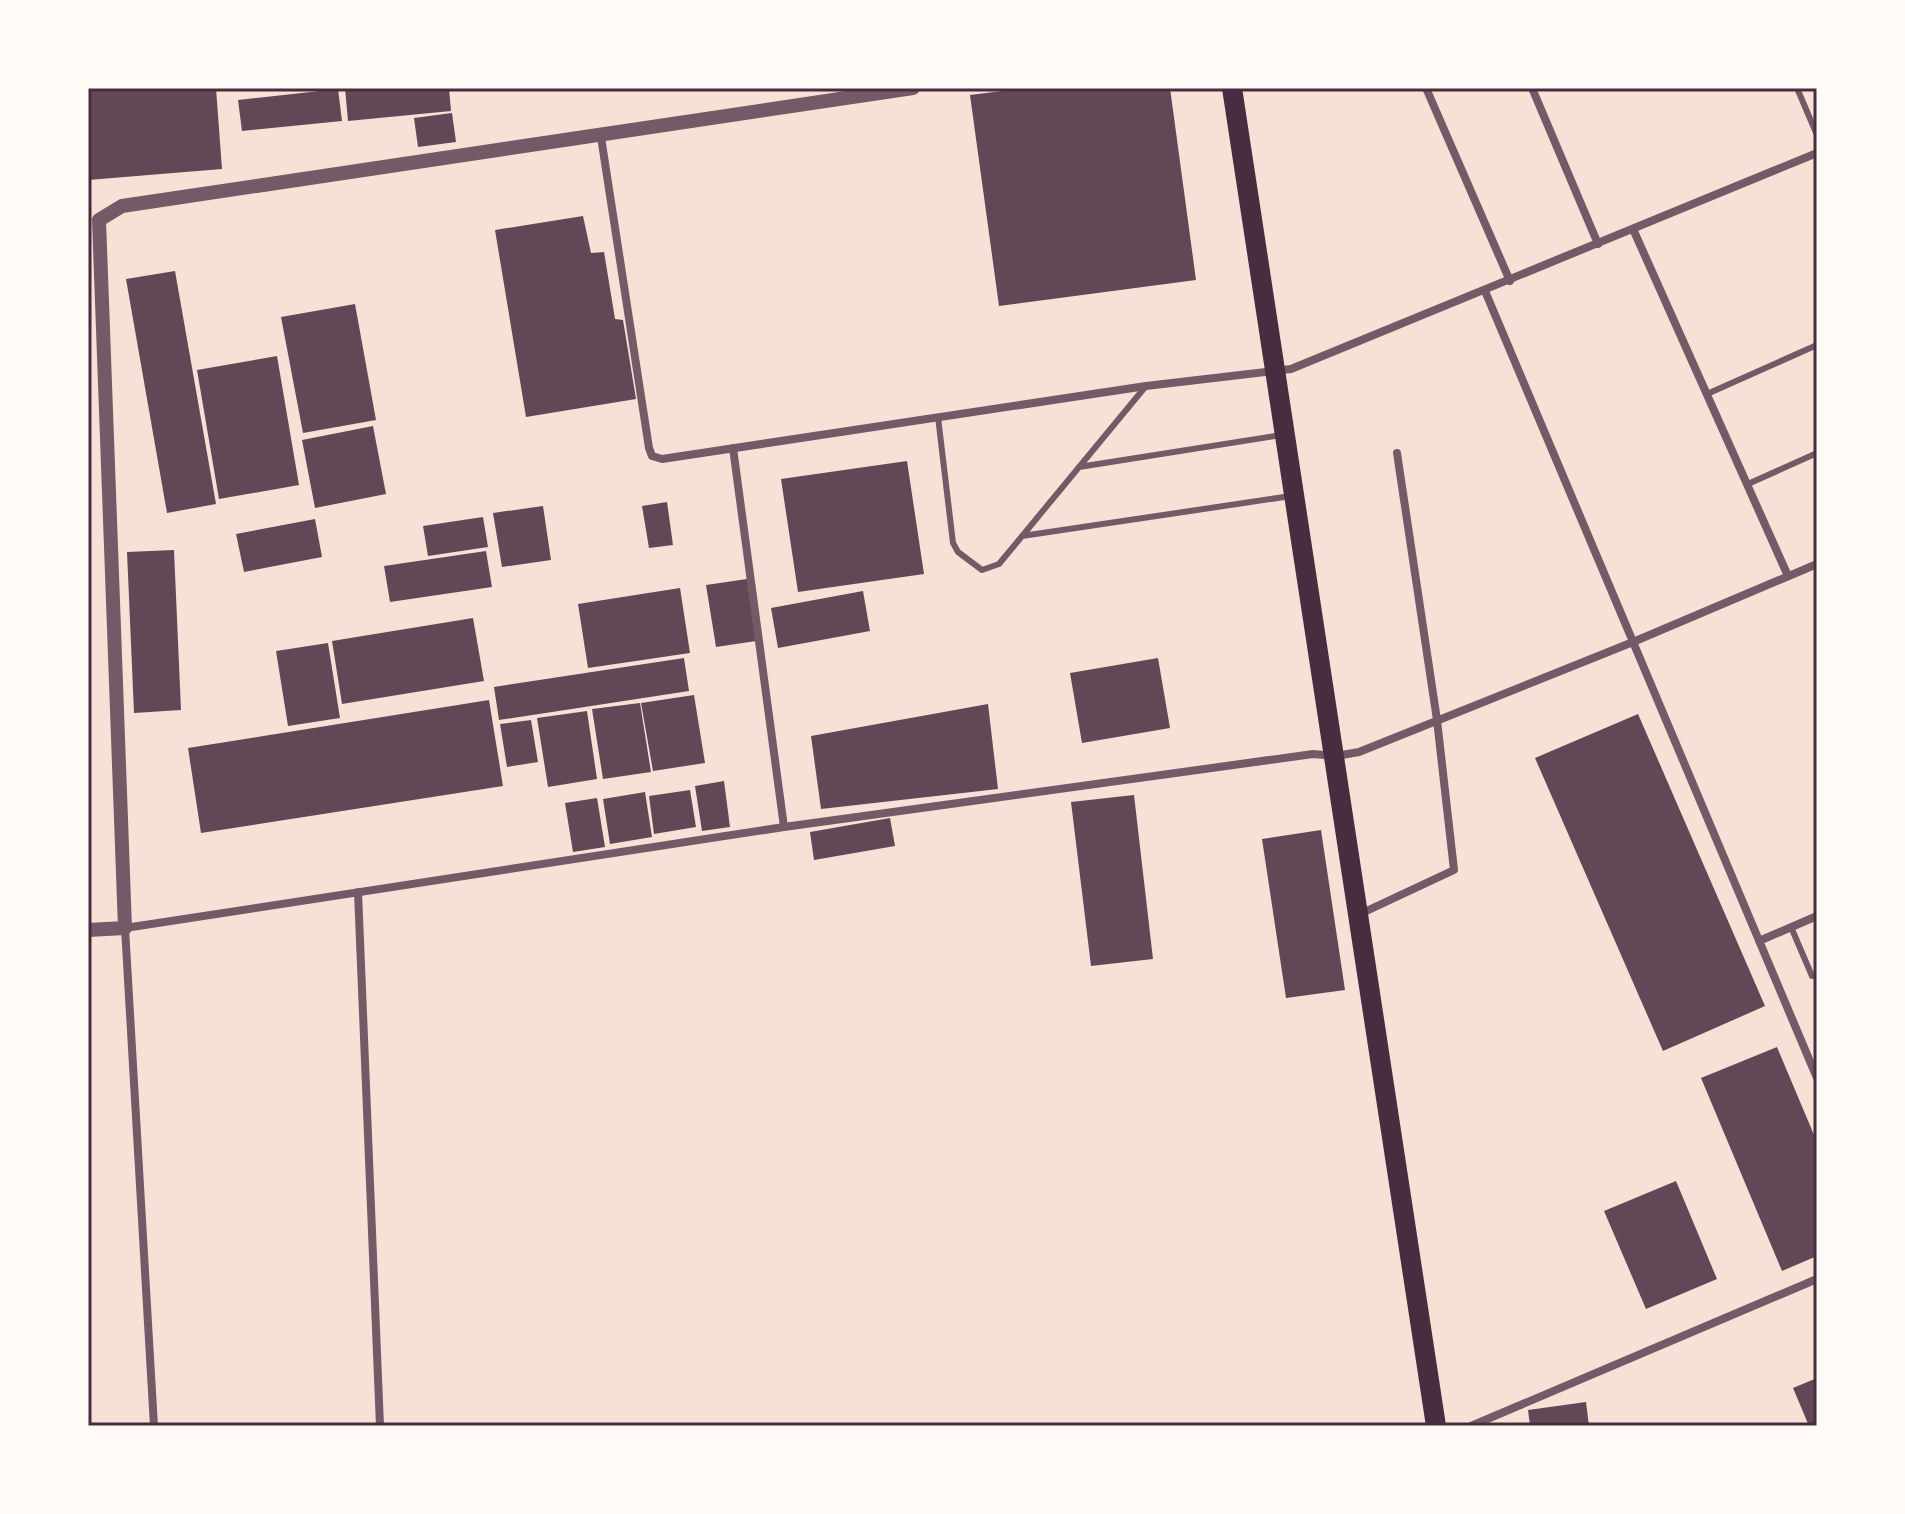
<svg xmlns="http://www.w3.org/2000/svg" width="1905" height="1514" viewBox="0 0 1905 1514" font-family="'Noto Serif',serif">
<rect width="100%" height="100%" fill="#f7e1d7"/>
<!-- building -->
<path fill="#644757" d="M88 88H216L222 169 88 180Z
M345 88H449L451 111 348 121Z
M1026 88H1170L1196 280 999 306 970 95Z
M338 89 342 121 242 131 238 100Z
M452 113 456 142 418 147 414 118Z
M583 216 591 253 604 252 615 319 623 320 636 399 526 417 495 230Z
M175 271 216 504 167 513 126 279Z
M355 304 376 420 303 433 281 317Z
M277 356 299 485 219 499 197 370Z
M373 426 386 494 315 508 302 440Z
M907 461 924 574 798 592 781 479Z
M667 502 673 545 649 548 642 506Z
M543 506 551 560 502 567 493 513Z
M483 517 488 547 428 556 423 526Z
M315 519 322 557 244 572 236 534Z
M174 550 181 710 134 713 127 552Z
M486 551 492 587 390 602 384 566Z
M747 579 756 641 716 647 706 585Z
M680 588 690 653 588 668 578 604Z
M863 591 870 631 778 648 771 608Z
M473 618 484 681 342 704 332 641Z
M328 643 340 718 288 726 276 651Z
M684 658 689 691 499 720 494 687Z
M1158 658 1170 728 1082 743 1070 673Z
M694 695 705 763 653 771 641 703Z
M489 700 503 786 201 833 188 748Z
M640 703 651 772 603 779 592 709Z
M988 704 998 789 821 809 811 736Z
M587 711 597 779 548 787 537 718Z
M1638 714 1765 1006 1663 1051 1535 758Z
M531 720 538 762 507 767 500 724Z
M724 781 730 827 702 831 695 786Z
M690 790 696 827 654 834 649 796Z
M645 792 652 837 610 844 603 799Z
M1134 795 1153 959 1091 966 1071 802Z
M597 798 605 847 573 852 565 803Z
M890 818 895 846 814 860 810 832Z
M1321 830 1345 990 1286 998 1262 839Z
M1777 1047 1817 1142V1256L1782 1271 1701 1078Z
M1676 1181 1717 1279 1646 1309 1604 1211Z
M1817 1378V1426H1809L1793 1388Z
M1586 1402 1589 1426H1530L1528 1410Z"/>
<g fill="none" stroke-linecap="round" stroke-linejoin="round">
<!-- service -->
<path stroke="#755966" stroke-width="6" d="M1797 88 1817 135
M1707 394 1817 345
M938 417 953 543 958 552 982 570 999 564 1146 386
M1079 467 1281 435
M1748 484 1817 453
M1022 536 1291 496
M1791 927 1812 976 1817 974"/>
<!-- minor -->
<path stroke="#755966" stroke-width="8" d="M1426 88 1510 281
M1532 88 1598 244
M601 137 649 448 652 456 662 459 1146 386 1291 369 1817 153
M1633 229 1788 576
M1485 291 1817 1078
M733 448 784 827
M358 892 380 1426
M1360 914 1454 870 1437 720 1397 453
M1759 941 1817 916
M154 1426 125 928 784 827 1313 754 1336 756 1359 752 1633 642 1817 564
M1471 1426 1817 1279"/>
<!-- tertiary -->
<path stroke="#755966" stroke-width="14" d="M88 930 125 928 99 220 122 206 913 88"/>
<!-- primary -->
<path stroke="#4a2c40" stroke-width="20" d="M1232 88 1436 1426"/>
</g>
<!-- border -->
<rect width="1905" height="1514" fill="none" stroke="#fffaf5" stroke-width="180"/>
<rect x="90" y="90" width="1725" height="1334" fill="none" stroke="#4a2c40" stroke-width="3"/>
</svg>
